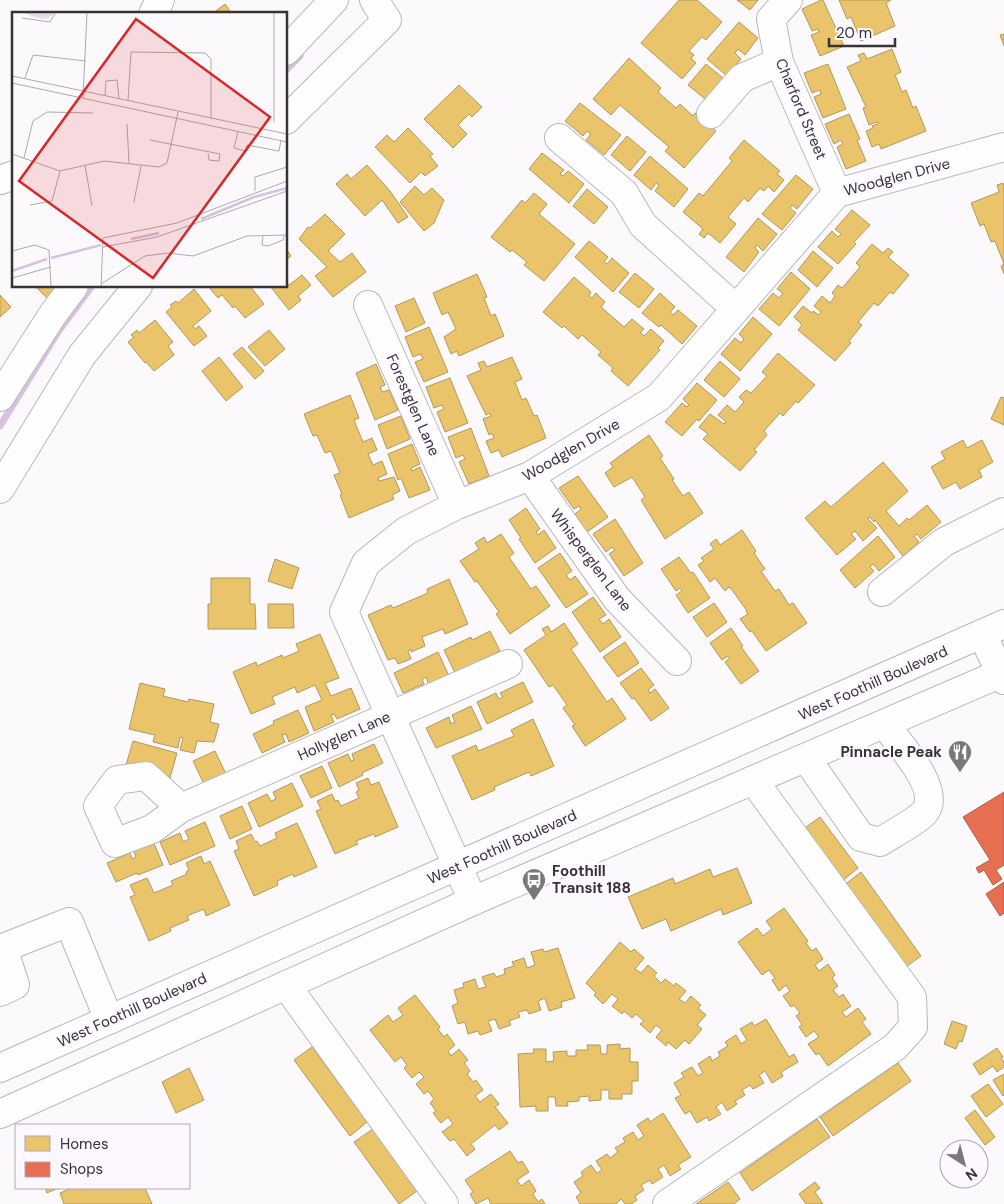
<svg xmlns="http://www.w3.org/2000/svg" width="1004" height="1204" viewBox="0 0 1004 1204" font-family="'DM Sans',sans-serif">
<rect width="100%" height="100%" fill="#fcf9fd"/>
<!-- homes -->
<path fill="#e9c46a" stroke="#b3985b" d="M679 0H697L722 22 706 40 702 37 689 51 694 55 691 58 696 63 682 79 641 43Z
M737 0H758L750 10Z
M821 0H823L844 46 820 56 811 35 819 32 818 29 812 31 802 9Z
M839 0H891L886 3 895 26 861 41 851 17 847 19Z
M225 4 232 14H212Z
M739 22 758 38 745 55 738 49 735 53 741 59 727 76 707 59Z
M1004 34V46L1000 35Z
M892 49 901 72 895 75 902 92 906 90 913 108 916 106 926 131 881 149 879 144 872 147 866 131 873 128 872 126 878 124 877 122 869 125 863 108 866 107 847 67 861 61 858 55 864 53 867 59Z
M629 58 661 88 658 92 676 108 680 104 693 116 695 113 716 131 684 168 665 151 669 147 620 105 611 115 593 99Z
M706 64 723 78 705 99 688 85Z
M828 64 846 109 823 118 814 97 821 94 820 90 812 93 804 73Z
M459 85 482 107 472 117 469 114 458 125 467 134 453 148 424 119Z
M580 103 621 135 604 155 586 140 591 134 587 131 583 136 565 121Z
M849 114 860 139 857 140 866 161 846 169 837 147 843 144 841 140 834 144 825 124Z
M408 128 433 154 430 156 438 166 425 176 421 172 410 183 375 147 387 135 394 142Z
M627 136 646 152 630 171 611 155Z
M744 140 780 171 777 174 784 180 774 192 768 186 764 191 760 188 748 202 744 198 728 217 736 224 720 243 708 233 704 238 699 234 703 229 683 212 699 193 703 196 732 161 729 158Z
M542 153 564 170 560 174 563 176 568 171 584 184 569 203 529 169Z
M650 156 688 189 674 207 655 191 659 185 656 183 651 190 634 175Z
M367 165 390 191 408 217 398 223 382 200 365 216 336 184 347 174 351 179Z
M796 175 813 189 797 209 792 205 790 208 796 213 782 230 762 214Z
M1003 183 1004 186V274L1001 266 1004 264 995 241 991 242 984 224 980 226 971 203 999 192 997 185Z
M415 186 424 195 432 188 444 200 434 223 424 231 400 202Z
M587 189 608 207 594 224 573 206Z
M534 193 547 204 539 214 575 244 544 281 524 265 527 262 512 250 510 252 491 237 522 200 525 203Z
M852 210 870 225 854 242 856 244 838 264 818 247 832 231 838 237 841 234 835 229Z
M325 214 345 234 328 251 340 262 352 253 366 272 333 297 315 276 327 267 299 239 308 227 310 228Z
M758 218 777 234 763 251 757 245 755 248 759 252 744 272 726 257Z
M589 241 608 257 604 262 607 264 612 258 629 273 613 292 575 257Z
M872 244 883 253 888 248 893 252 888 257 909 275 893 294 890 292 878 306 874 303 858 322 862 325 849 341 851 343 835 361 798 330 802 325 794 317 803 306 812 313 813 311 819 315 821 312 814 306 822 296 830 303 835 296 832 293 838 285 842 288 860 267 856 263Z
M286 249 291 256 286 260Z
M813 251 833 268 817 287 798 270Z
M791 272 810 289 779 326 759 309 773 293 779 298 783 293 777 289Z
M635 273 654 289 639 308 619 292Z
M477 274 487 297 484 298 491 316 495 314 504 336 459 356 457 351 451 354 444 337 456 329 448 312 442 315 433 293Z
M302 275 311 285 298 296 301 300 289 310 270 286H286V282L289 285Z
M574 277 591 292 589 296 592 298 596 293 605 302 601 307 624 327 632 319 644 329 640 332 644 336 651 329 664 341 658 348 660 350 628 386 611 371 613 368 598 355 601 352 582 335 578 339 564 326 562 328 543 312Z
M35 286H53L56 289 47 298Z
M208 286H250L264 304 245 318 235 306 233 308 222 295 218 298Z
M194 289 211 311 193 326 195 329 199 326 207 336 194 346 166 312 172 307 170 305 176 301 178 303Z
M660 293 675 307 670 312 673 315 678 310 697 326 682 344 661 325 659 327 642 313Z
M0 295 11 307 0 317Z
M414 298 425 323 406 332 395 306Z
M753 317 772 334 740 371 721 354 735 338 741 343 744 339 739 334Z
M155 320 173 342 168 346 174 355 154 371 146 362 145 363 128 342 134 337 131 335 137 330 139 333Z
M429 327 448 372 424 382 415 362 423 359 421 354 413 357 405 337Z
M269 330 285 349 265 366 248 347Z
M242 347 264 371 255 379 233 354Z
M778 353 815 385 798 403 796 401 783 416 780 413 764 431 767 435 754 450 757 452 740 471 703 439 708 434 699 427 710 414 724 424 726 422 718 415 727 405 735 412 744 402 739 397 746 390 751 393 767 376 762 372Z
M219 357 243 387 226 401 202 371Z
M512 357 522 379 515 382 522 400 526 398 534 416 537 415 546 438 502 457 499 450 491 453 486 441 494 438 492 433 489 435 483 419 491 416 490 413 486 415 467 376 481 370 478 363 484 361 487 367Z
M720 361 740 379 724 397 704 380Z
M376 364 385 385 380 387 382 392 389 390 398 410 375 420 356 373Z
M450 378 468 423 445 432 437 412 444 409 442 405 434 408 426 387Z
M697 383 717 400 699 421 697 419 682 436 665 422 682 403 687 407 689 405 683 399Z
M350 395 359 418 354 420 363 442 372 438 377 450 368 454 373 465 382 461 387 474 378 478 379 481 394 477 400 491 392 495 394 499 349 518 340 495 342 494 334 475 340 473 331 451 325 453 317 435 313 436 304 414Z
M1001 397 1004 398V425L991 419Z
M401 416 410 439 387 449 378 425Z
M471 428 489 476 469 484 459 462 465 459 463 455 456 458 448 437Z
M649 435 663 456 660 458 674 479 672 480 683 496 689 492 703 513 665 539 641 500 645 497 632 477 614 487 605 473 613 467 610 463Z
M963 440 967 448 982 440 993 462 979 470 982 477 960 489 956 482 943 489 931 467 945 459 941 452Z
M412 444 420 464 411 468 412 471 420 467 430 490 409 498 401 478 398 480 388 454Z
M883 462 908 491 886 511 899 526 907 518 909 520 927 505 941 522 921 539 917 534 914 536 919 542 903 556 875 520 874 522 870 517 868 519 877 528 863 541 855 531 851 534 856 539 837 555 805 518 825 501 831 507Z
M578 476 608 517 587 532 575 514 581 509 579 506 574 509 559 488Z
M526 508 540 529 536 532 538 535 544 530 556 548 535 563 519 539 521 538 509 520Z
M615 519 643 563 624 576 609 554 615 550 612 547 606 552 593 534Z
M742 530 756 551 754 553 765 569 761 571 775 591 779 589 789 605 793 603 807 623 766 651 752 631 750 632 740 619 748 614 746 611H747L732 590 729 587 725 591 715 578 710 582 698 565 704 561 701 558 714 549 710 544 716 539 720 545Z
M501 534 514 553 509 557 531 589 536 586 550 606 510 634 496 614 499 612 477 581 475 582 460 561 479 549 475 543 484 537 487 543Z
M878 536 895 557 879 571 873 564 870 567 874 571 855 588 840 570Z
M560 553 572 571 566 575 570 580 575 576 588 594 566 608 538 568Z
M679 557 691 573 693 572 710 598 688 613 676 595 682 591 680 588 676 591 661 569Z
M275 559 299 568 292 589 268 581Z
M211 578H250V604H255L256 629H208V604H211Z
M449 579 468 624 445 634 443 629 422 637 425 646 411 652V649L408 651 411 659 398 664 395 658 388 660 368 615 391 605 393 608 428 593 427 589Z
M593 597 606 615 599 619 603 624 609 619 621 637 600 652 572 612Z
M714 603 727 622 707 637 693 617Z
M268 604H293L294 628H268Z
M564 623 578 644 571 649 607 702 612 698 626 719 585 746 572 726 575 725 563 708 567 705 553 685 549 687 524 650 546 635 542 629 548 626 551 632Z
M731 628 743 646 741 647 759 671 741 684 725 662 730 658 728 656 722 660 710 643Z
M490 631 500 651 455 673 444 650 471 637 472 640Z
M320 634 339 678 325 683 331 696 351 688 360 709 337 719 334 714 331 715 334 722 314 731 305 707 322 700 315 685 297 693 295 687 272 697 275 704 251 714 233 672 256 662 257 666 282 655 283 658 299 651 296 644Z
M625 642 639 663 618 677 603 657Z
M438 652 449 676 429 685 426 677 422 679 424 684 403 693 394 673Z
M641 668 654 685 648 690 650 693 655 689 669 708 651 721 634 698 632 699 620 683Z
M523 682 533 702 487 724 477 702 496 693 499 699 503 697 500 693Z
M140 683 165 689 163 696 188 702 189 699 214 704 210 722 219 724 214 742 197 741 194 753 180 750 183 738 180 737 178 748 153 742 155 735 129 729Z
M471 706 482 729 436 748 426 728 449 717 451 724 455 722 452 715Z
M298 710 309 733 289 742 286 734 282 735 285 742 262 753 253 734 274 724 273 721Z
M533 719 554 766 531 776 529 772 494 787 495 790 472 800 452 756 476 745 478 751 514 736 511 730Z
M133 741 177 753 170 778 126 765Z
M374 744 383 763 362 773 363 775 339 787 328 763 348 754 351 761 354 760 352 754Z
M215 751 226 774 204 784 193 761Z
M322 766 332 788 311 798 300 776Z
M368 778 371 785 379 782 398 827 375 837 374 834 356 841 358 844 335 854 316 811 321 809 317 801 332 794 335 801 338 800 341 806 359 798 356 792 359 790 356 783Z
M292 783 303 806 259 827 248 803 267 794 271 801 276 799 273 792Z
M242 806 252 829 230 839 220 816Z
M820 817 858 868 841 882 802 830Z
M205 822 215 846 170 865 160 842 180 833 183 842 189 839 185 831Z
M297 823 317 867 294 877 293 874 277 881 278 885 254 896 234 851 239 849 236 841 251 834 255 842 257 841 260 846 277 838 275 833Z
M153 841 163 865 138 875 137 873 116 882 107 863 130 853 132 859 136 857 133 849Z
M201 856 204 864 210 861 230 905 206 916 204 909 187 916 189 920 170 928 171 931 149 941 130 897 135 895 130 885 147 878 154 893 173 885 171 881 187 874 186 872 189 870 186 863Z
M737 868 752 903 723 915 721 909 671 931 666 919 642 929 628 897 673 878 675 884 710 869 713 877Z
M861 872 921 956 903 969 843 886Z
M784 908 808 941 806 943 812 951 816 948 823 959 815 965 819 971 828 964 835 975 832 978 838 986 833 990 839 997 843 994 851 1006 842 1012 846 1017 858 1008 866 1019 862 1022 871 1034 828 1066 819 1053 816 1055 808 1044 819 1037 814 1031 806 1037 799 1027 802 1024 796 1016 800 1013 794 1005 791 1007 783 996 790 991 786 985 779 991 772 980 775 978 769 970 762 975 738 942 757 928 763 936 772 929 766 921Z
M620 942 631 952 634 949 644 958 635 969 641 973 648 965 657 973 654 976 661 983 665 979 674 986 676 983 686 991 679 999 685 1003 691 996 701 1005 698 1008 706 1015 697 1025 702 1029 689 1044 685 1040 676 1049 668 1042 666 1046 656 1037 662 1030 656 1025 650 1033 640 1024 644 1021 636 1014 632 1018 624 1011 622 1014 612 1006 618 999 612 994 603 1004 594 995 596 993 586 983Z
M558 948 575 998 561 1002 562 1007 549 1011 545 998 538 1001 541 1010 529 1014 527 1010 518 1012 520 1017 509 1021 511 1025 499 1029 495 1019 488 1021 492 1031 480 1035 478 1031 468 1034 465 1022 458 1024 452 1006 458 1003 454 990 464 987 463 983 475 979 478 989 486 987 482 977 494 973 496 977 505 974 504 969 514 966 512 962 524 958 527 968 535 965 531 952 543 949 544 952Z
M415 995 440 1027 438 1029 444 1037 447 1034 455 1045 448 1051 451 1056 459 1049 468 1060 464 1063 470 1071 467 1074 473 1082 476 1080 483 1090 475 1096 480 1102 491 1094 499 1104 495 1107 508 1123 499 1130 495 1125 471 1144 475 1149 467 1156 454 1139 450 1141 442 1132 453 1124 448 1117 441 1123 433 1113 436 1111 430 1103 434 1099 428 1091 424 1094 416 1084 424 1077 419 1072 412 1078 404 1068 407 1065 401 1057 395 1062 370 1030 388 1015 393 1022 403 1015 398 1008Z
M766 1019 789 1057 794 1054 798 1062 781 1072 783 1076 772 1083 765 1071 759 1075 764 1083 753 1089 750 1085 742 1090 745 1095 735 1101 737 1104 727 1111 722 1102 716 1107 721 1114 709 1121 707 1117 697 1123 690 1111 685 1114 675 1098 681 1095 674 1083 684 1077 681 1073 692 1067 698 1076 703 1073 698 1064 710 1056 712 1061 720 1056 718 1052 728 1046 725 1042 736 1035 741 1044 747 1040 740 1029 752 1022 754 1026Z
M952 1021 967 1026 962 1042 959 1041 956 1049 944 1044Z
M620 1044V1049L630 1048V1062H638V1081H632V1094H622V1099H609V1090H601V1100L589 1101V1096L579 1097V1101L567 1102 568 1106H556L555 1097H548V1111H536V1106L520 1107 518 1054 534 1053 533 1049H546V1062L554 1061 553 1052 567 1051V1056H576V1050H588L587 1045H600L601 1054H607V1045Z
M312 1047 367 1122 350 1136 294 1060Z
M997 1048 1003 1057 1001 1058 1004 1062V1067L997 1072 993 1066 980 1075 973 1064Z
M898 1063 911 1081 833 1136 820 1117Z
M189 1068 204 1100 176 1113 162 1082Z
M1004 1074V1095L1003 1096 993 1080Z
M988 1084 1003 1104 986 1117 971 1096Z
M975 1110 995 1137 985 1145 965 1118Z
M663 1113 691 1157 678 1165 681 1169 670 1176 664 1165 658 1169 663 1177 652 1184 650 1180 641 1185 644 1190 635 1196 637 1200 631 1204H625L621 1199 616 1204H580L576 1197 581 1193 574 1182 583 1176 581 1172 591 1165 597 1173 602 1170 596 1161 607 1154 610 1158 618 1152 615 1148 625 1142 623 1138 633 1132 638 1140 644 1136 637 1125 648 1118 650 1122Z
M817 1119 830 1137 752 1191 740 1173Z
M373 1129 417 1191 399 1204 354 1142Z
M510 1151 518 1163 522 1161 529 1172 517 1180 521 1186 529 1180 536 1191 533 1194 538 1202 542 1199 545 1204H491L488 1198 476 1204 470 1194 473 1192 465 1180Z
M728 1182 740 1199 734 1204H696Z
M815 1182 820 1188 815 1192 823 1204H806L799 1194Z
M45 1188H58L47 1193Z
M72 1188H145L152 1204H64L60 1193Z"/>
<!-- shops -->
<path fill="#e76f51" stroke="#b25d49" d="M1004 792V865L996 870 1002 879 993 885 984 870 979 873 976 868 990 860 963 817Z
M1004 882V913L1000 916 986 894Z"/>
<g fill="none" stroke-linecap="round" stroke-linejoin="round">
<!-- stream -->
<path stroke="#d7c0e0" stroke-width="7" d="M286 70 300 56
M0 426 58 332 92 286"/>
<!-- minor casing -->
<g stroke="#bab8ba" stroke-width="30">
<path id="minor" d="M788 0 771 19 779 62 837 193
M153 14 160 0
M286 51 334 0
M711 114 742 78 779 62
M286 120 387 20 374 0
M559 138 624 193 643 225 736 309
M0 180 14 175
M368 305 457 505
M0 397 53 314 74 286
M530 476 617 599 677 661
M0 489 82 355 138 286
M882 592 944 542 1004 512
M982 634 1004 680
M806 758 861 837 880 842C891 835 915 822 923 814 945 792 898 742 884 724
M181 808 146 776 117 780 98 806 115 843 152 829 181 808 508 664
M473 901 344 612 366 563 406 531 457 505 530 476 659 397 837 193 1004 147
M286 985 444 1204
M0 992 15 985 3 948 69 922 109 1020
M667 1204 895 1047 913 1027 912 997 753 780"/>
</g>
<!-- major casing -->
<g stroke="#bab8ba" stroke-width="30">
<path id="major" d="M0 1068 1004 624
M0 1114 473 901 1004 672"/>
</g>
<!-- minor -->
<use href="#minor" stroke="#fffeff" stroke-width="28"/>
<!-- major -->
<use href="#major" stroke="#fffeff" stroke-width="28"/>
</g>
<!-- icons -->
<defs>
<g id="restaurant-pin" transform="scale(1.25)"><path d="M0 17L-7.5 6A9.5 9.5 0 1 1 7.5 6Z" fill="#7b787c" stroke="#fdf7ff"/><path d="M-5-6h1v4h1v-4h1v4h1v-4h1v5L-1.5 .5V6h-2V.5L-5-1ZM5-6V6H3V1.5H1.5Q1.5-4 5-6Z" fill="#fff"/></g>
<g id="bus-pin" transform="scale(1.25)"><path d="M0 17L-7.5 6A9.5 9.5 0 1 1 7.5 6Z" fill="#7b787c" stroke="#fdf7ff"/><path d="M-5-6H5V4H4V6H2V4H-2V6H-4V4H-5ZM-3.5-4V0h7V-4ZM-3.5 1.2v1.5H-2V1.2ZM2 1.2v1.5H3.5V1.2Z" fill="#fff"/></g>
</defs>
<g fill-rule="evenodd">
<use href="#restaurant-pin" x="960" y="752"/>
<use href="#bus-pin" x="534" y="880"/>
</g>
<g text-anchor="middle" stroke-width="5" stroke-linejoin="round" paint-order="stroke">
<!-- street labels -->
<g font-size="15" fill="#363337" stroke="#fdf7ff">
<text transform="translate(801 109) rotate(67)" y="5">Charford Street</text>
<text transform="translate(897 177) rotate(-15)" y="5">Woodglen Drive</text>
<text transform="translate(413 405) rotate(66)" y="5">Forestglen Lane</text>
<text transform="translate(571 450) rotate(-30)" y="5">Woodglen Drive</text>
<text transform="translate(591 560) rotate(53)" y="5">Whisperglen Lane</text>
<text transform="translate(873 683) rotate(-24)" y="5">West Foothill Boulevard</text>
<text transform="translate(344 736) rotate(-24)" y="5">Hollyglen Lane</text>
<text transform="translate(502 847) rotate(-24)" y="5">West Foothill Boulevard</text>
<text transform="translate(132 1010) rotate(-24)" y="5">West Foothill Boulevard</text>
</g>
<!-- poi labels -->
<g font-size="15" font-weight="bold" fill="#363337" stroke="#fdf7ff" text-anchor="end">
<text x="942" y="757">Pinnacle Peak</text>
<text x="552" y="876" text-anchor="start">Foothill<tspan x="552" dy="17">Transit 188</tspan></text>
</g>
</g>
<!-- overview -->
<g transform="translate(12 12)">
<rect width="275" height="275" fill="#fcf9fd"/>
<path d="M9 0H41V3L34 7 25 6Z" fill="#e7daec"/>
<path fill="none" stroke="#d7c0e0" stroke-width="2.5" d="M189 207 242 185 275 176M119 227 147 221M39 246 89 233M0 259 35 247"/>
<path fill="none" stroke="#adaaae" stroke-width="1" d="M262 0V110M10 6 38 10 44 0M0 64 275 122M13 66 21 43 74 49M0 71 275 130M93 83 94 69 105 68 107 86M71 86 75 0M116 89 119 40 193 41 199 47V107M115 112 117 151M226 119 222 136 233 139 235 133 267 139 269 128M138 128 208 142 207 149 197 148 196 141M0 142 48 159 92 149 147 155 155 151 166 100M12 146 21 109 35 100 81 101M73 153 80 194M243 179V165L275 155M122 190 129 154M18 193 40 189 48 159M251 224 250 233 256 234 271 228 272 224M91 235 145 225 275 179M0 239 23 233 37 238 39 275M0 266 39 255M89 272 133 244 156 241 181 244 235 224 275 223M89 275 91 226 165 211 275 169"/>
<path fill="#d62828" fill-opacity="0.15" stroke="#d62828" stroke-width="2.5" d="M124 7 258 105 141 266 7 169Z"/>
<rect width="275" height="275" fill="none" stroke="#363337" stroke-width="2.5"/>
</g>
<!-- legend -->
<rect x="15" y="1124" width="175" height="65" fill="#fdf7ff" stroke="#ada9af"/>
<rect x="25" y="1136" width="25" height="15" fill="#e9c46a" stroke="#ada9af"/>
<text x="60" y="1149" font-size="15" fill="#363337">Homes</text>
<rect x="25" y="1162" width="25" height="15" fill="#e76f51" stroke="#ada9af"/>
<text x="60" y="1174" font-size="15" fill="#363337">Shops</text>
<!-- north arrow -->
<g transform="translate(964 1164) rotate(144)"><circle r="24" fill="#fdf7ff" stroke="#ada9af"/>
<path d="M0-4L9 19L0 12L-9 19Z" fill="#7b787c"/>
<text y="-8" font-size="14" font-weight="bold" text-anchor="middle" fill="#363337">N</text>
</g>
<!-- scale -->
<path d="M829 38v8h66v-8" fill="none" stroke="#363337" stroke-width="2.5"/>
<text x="836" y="38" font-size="15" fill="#363337" stroke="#fdf7ff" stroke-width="4" paint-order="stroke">20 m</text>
</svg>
